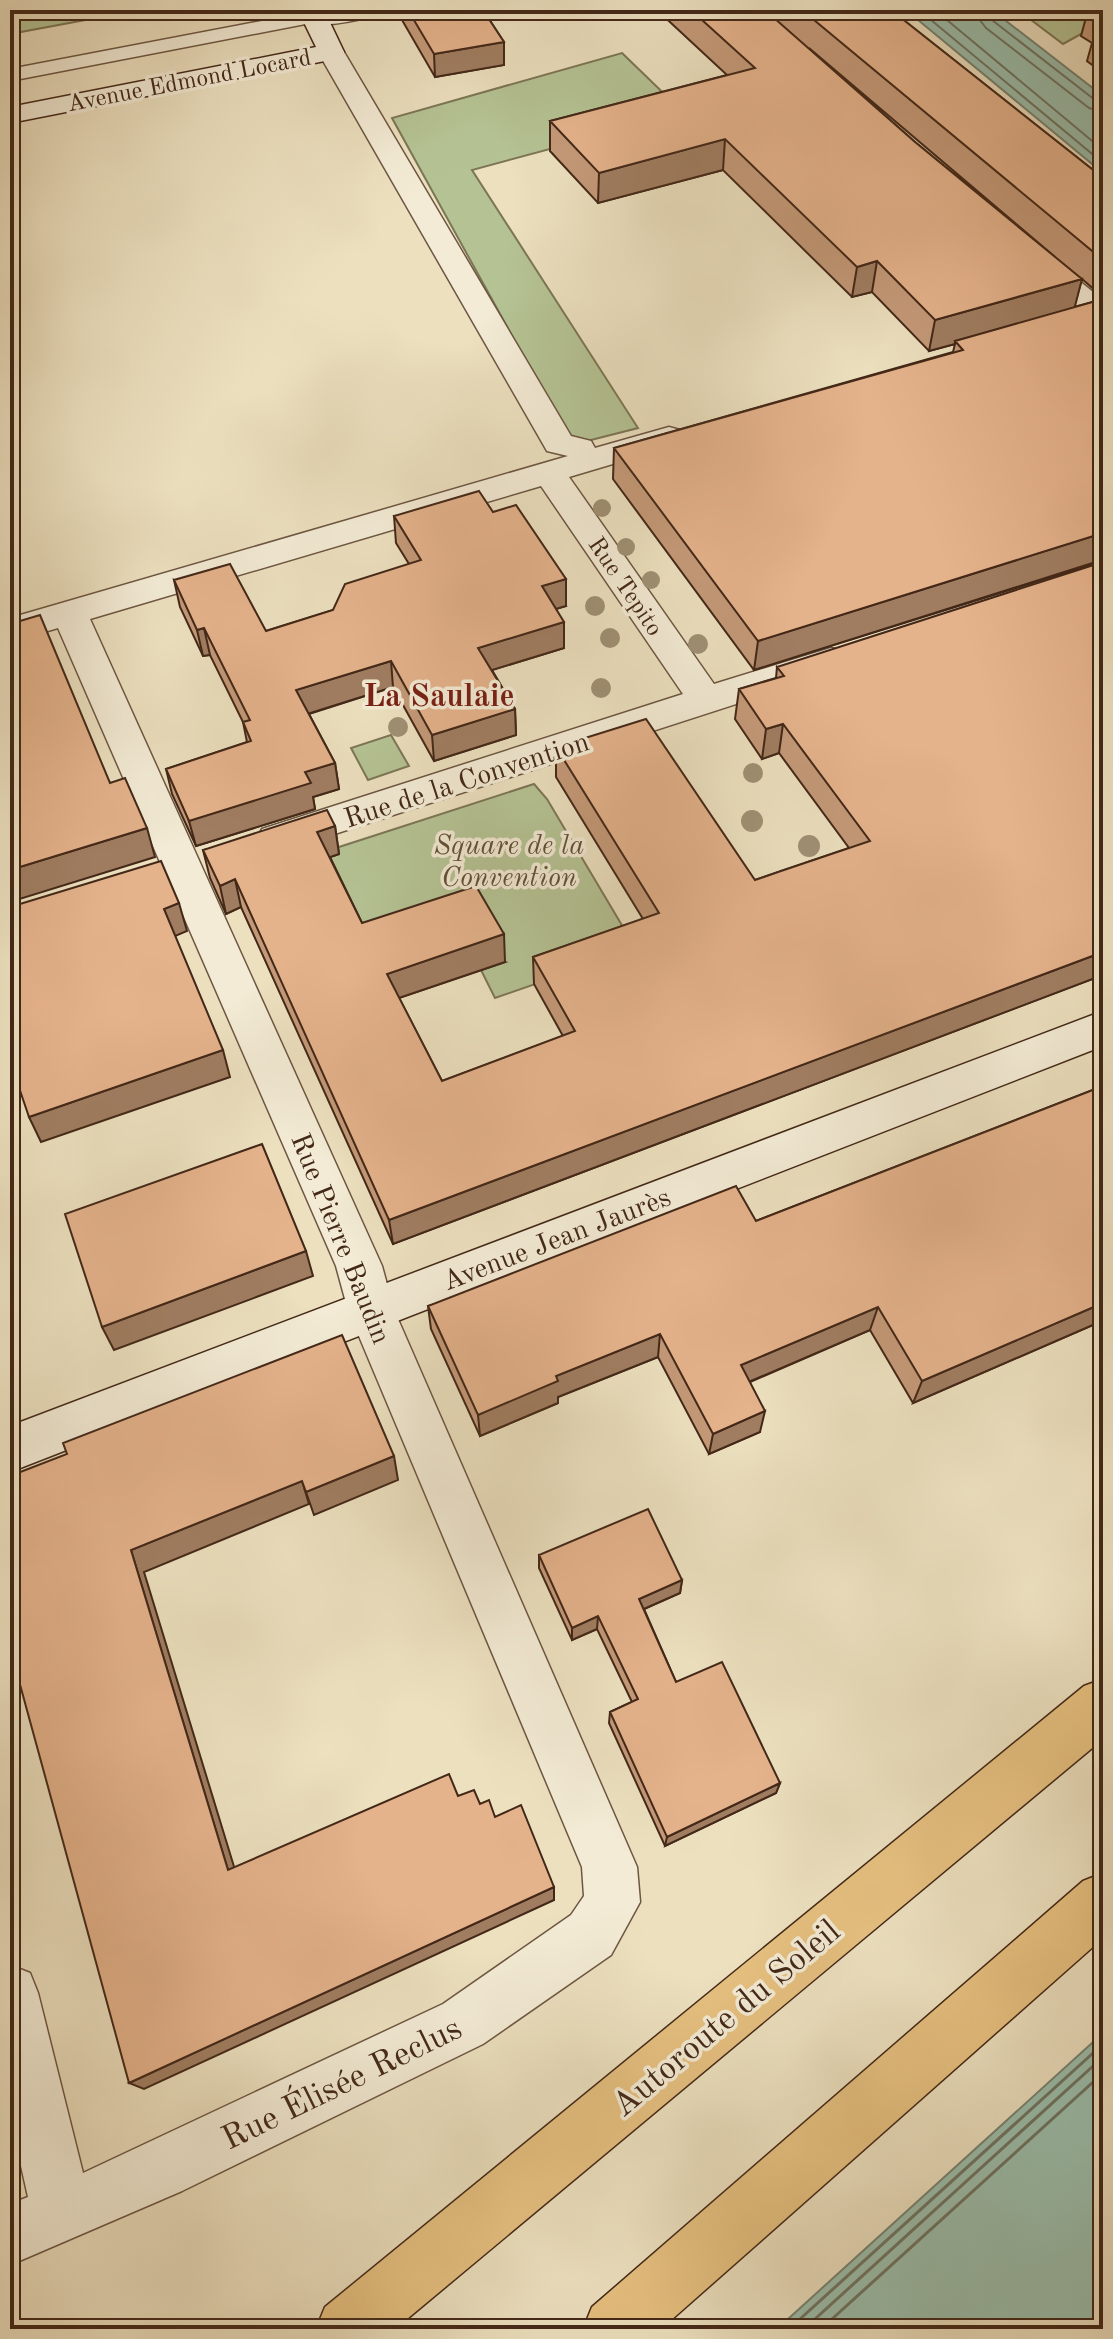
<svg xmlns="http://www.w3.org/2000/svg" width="1113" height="2339" viewBox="0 0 1113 2339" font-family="'Old Standard TT',serif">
<rect width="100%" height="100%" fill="#ece0bf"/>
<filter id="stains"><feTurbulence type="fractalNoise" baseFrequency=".0025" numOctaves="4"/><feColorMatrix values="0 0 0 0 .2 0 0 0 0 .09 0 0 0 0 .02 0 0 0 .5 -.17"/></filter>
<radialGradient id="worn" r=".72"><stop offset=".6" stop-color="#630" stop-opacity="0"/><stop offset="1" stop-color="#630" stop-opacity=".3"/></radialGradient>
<!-- green -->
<path fill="#b5c394" stroke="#7c7656" stroke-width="2" d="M10 10H139L10 34Z
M1018 10H1082L1103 22 1063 44Z
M622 53 684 113 472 170 638 428 591 440 570 441 392 118Z
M391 735 409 766 368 780 351 748Z
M534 784 547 799 636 949 495 998 464 936 366 951 322 860 336 848Z"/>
<!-- water -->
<path fill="#9abeac" stroke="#778271" stroke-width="2" d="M906 10H992L1103 96V173Z
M1103 2033V2329H777Z"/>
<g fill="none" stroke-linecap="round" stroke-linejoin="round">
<!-- shore-far1 -->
<path stroke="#6e7362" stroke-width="2" d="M919 10 1103 163
M935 10 1103 150
M978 10 979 19 986 28 1089 108 1103 112
M988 10 992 20 1095 100 1103 102"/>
<!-- shore -->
<path stroke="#6e7362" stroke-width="3" d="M789 2329 1103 2044
M804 2329 1103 2057
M821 2329 1103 2073"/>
<!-- lane casing -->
<g stroke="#6d5642" stroke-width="3">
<path id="lane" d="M314 11 321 13 323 17 321 21 10 81V69Z"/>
</g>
<!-- street casing -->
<g stroke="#6d5642" stroke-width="3">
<path id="street" d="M311 10H380L376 15C355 21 326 28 305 22L301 17Z
M331 44 340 46 344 52 571 436 591 441 595 448 669 427 680 430 685 437 680 444 569 477 714 684 831 648 844 651 849 660 844 669 276 853 262 849 257 839 262 829 683 694 541 486 90 619 382 1266 394 1310 637 1867 640 1902 611 1955 483 2044 182 2191 10 2265V2204L28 2197 10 2117V1965L30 1973 38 1993 83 2173 443 2004 571 1915 584 1896 582 1867 348 1310 336 1266 58 628 10 642V618L568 456 547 451 543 444 318 52 322 46Z
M1032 248 1042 251 1103 300V324L1092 321 1022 263 1017 257 1022 251Z"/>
</g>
<!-- secondary casing -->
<g stroke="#432818" stroke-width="3">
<path id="secondary" d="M298 10H324L344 52 340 58 10 123V107L316 47Z
M1103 1011V1046L10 1472V1426Z"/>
</g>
<!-- highway casing -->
<g stroke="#432818" stroke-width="3">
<path id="highway" d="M1103 1679V1739L395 2329H316L325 2307 1084 1686Z
M1103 1873V1938L661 2329H583L592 2307 1083 1881Z"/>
</g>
<!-- lane -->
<use href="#lane" fill="#f3ebd5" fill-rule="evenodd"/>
<!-- street -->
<use href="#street" fill="#f3ebd5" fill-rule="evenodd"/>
<!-- secondary -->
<use href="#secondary" fill="#f3ebd5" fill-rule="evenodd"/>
<!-- highway -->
<use href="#highway" fill="#e6c080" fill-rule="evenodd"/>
</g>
<!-- trees -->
<g fill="#9f9074">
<circle cx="602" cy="508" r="9"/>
<circle cx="626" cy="547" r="9"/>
<circle cx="651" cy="580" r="9"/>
<circle cx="595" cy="606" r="10"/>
<circle cx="610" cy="638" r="10"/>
<circle cx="698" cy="644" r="10"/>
<circle cx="601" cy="688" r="10"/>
<circle cx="398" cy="727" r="10"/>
<circle cx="753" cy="773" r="10"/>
<circle cx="752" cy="821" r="11"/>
<circle cx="809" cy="846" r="11"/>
</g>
<!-- wall -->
<path fill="#c49978" stroke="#432818" stroke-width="2" fill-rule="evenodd" d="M401 10H483L504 42V65L435 77 402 20Z
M657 10H891L1097 173 1103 174V297L1082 279 1074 307 1103 299V561L754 670 613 479 614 448 953 352 955 344 929 351 872 292 852 297 723 170 598 203 550 151V121L727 75ZM809 48 1055 257 915 142Z
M1088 10H1103V73L1087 61 1092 43 1081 36Z
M493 512 566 606 556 609 564 648 492 670 515 709 516 735 434 761 393 687 309 714 335 763 339 789 313 797 315 809 196 846 172 794 166 769 247 742 243 722 210 655 203 656 180 607 174 580 266 631 333 610 409 564 396 543 394 516Z
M777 667 1103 975 393 1244 241 907 226 914 210 878 203 850 335 826 339 854 330 857 362 923 505 962 399 998 442 1081 563 1036 534 984 533 957 643 919 556 777V747L755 880 849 848 779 753 762 759 735 719 739 689 776 678Z
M1103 1086V1322L1102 1321 913 1403 870 1330 750 1382 760 1432 709 1454 658 1357 558 1397V1403L480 1436 431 1329 428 1306 756 1221Z
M539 1555 682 1580 680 1593 644 1609 676 1682 780 1783 776 1793 665 1846 609 1723 610 1712 632 1702 597 1629 572 1640 539 1568Z"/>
<!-- shaded-wall -->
<path fill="#a07d61" stroke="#432818" stroke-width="2" d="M504 42V65L435 77 434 54Z
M725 139 723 170 598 203 599 173Z
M877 261 872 292 852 297 857 267Z
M1082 279 1074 310 955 341V344L929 351 935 320Z
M1103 533 1102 560 754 670 758 641Z
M566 579V606L542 613V586Z
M564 622V648L479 674 478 648Z
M204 628 210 655 203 656 197 630Z
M391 661 393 687 301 716 296 690Z
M515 709 516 735 434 761 432 735Z
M783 724 779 753 762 759 766 729Z
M335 763 339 789 313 797 315 809 196 846 189 821 305 772Z
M335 826 339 854 322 860 317 832Z
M147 828 155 857 10 902V870Z
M235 879 241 907 226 914 220 886Z
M179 903 187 931 173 937 164 909Z
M504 934 505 962 390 1001 387 974Z
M1103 952V975L393 1244 389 1220Z
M223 1050 230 1077 41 1142 29 1117Z
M306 1251 313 1276 114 1350 102 1327Z
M1103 1303 1102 1321 913 1403 922 1381Z
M878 1307 870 1330 737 1387 741 1365Z
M660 1334 658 1357 558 1397V1403L480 1436 478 1415 556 1376Z
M765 1411 760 1432 709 1454 713 1434Z
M394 1456 398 1480 314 1515 306 1492Z
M302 1481 309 1504 144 1572 239 1883 228 1870 131 1550Z
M682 1580 680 1593 637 1612 639 1599Z
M598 1616 597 1629 572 1640V1628Z
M780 1783 776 1793 665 1846 667 1837Z
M554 1887V1900L144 2089 129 2083Z"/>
<!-- building -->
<path fill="#e4b28b" stroke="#432818" stroke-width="2" d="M408 10H483L504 42 434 54Z
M691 10H765L915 142 1082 279 935 320 877 261 857 267 725 139 599 173 550 121 755 68Z
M802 10H891L1097 173 1103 174V260Z
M1089 10H1103V19Z
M1103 31V41L1094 34Z
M1103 299V533L758 641 614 448 963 350 955 341Z
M479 491 493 512 516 505 566 579 542 586 564 622 478 648 515 709 432 735 391 661 296 690 335 763 305 772 311 783 189 821 166 769 251 741 243 722 250 720 204 628 197 630 174 580 230 564 266 631 333 610 345 584 421 560 394 516Z
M1103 562V952L389 1220 235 879 220 886 203 850 327 810 335 826 317 832 362 923 476 886 504 934 387 974 442 1081 575 1031 533 957 659 913 556 747 646 719 755 880 781 871 870 841 783 724 766 729 739 689 784 676 777 667Z
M40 615 110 783 125 778 147 828 10 870V624Z
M161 861 179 903 164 909 223 1050 29 1117 10 1061V907Z
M1103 1086V1303L922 1381 878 1307 741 1365 765 1411 713 1434 660 1334 556 1376 558 1381 478 1415 428 1306 736 1186 756 1221Z
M262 1144 306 1251 102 1327 65 1214Z
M342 1335 394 1456 306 1492 302 1481 131 1550 228 1870 449 1774 458 1796 474 1790 480 1804 489 1800 495 1817 521 1805 554 1887 129 2083 10 1648V1476L67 1454 63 1443Z
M648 1509 682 1580 639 1599 676 1682 722 1662 780 1783 667 1837 610 1712 638 1699 598 1616 572 1628 539 1555Z"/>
<g text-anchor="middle" stroke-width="7" stroke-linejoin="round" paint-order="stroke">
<!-- far-street labels -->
<g font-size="24" fill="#432818" stroke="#f3ebd5">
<text transform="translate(189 80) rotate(-11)" y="8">Avenue Edmond Locard</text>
<text transform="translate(626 586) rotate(56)" y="8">Rue Tepito</text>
</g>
<!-- street labels -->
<g font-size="28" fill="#432818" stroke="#f3ebd5">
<text transform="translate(466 779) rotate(-18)" y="10">Rue de la Convention</text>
<text transform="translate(342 1238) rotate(68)" y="10">Rue Pierre Baudin</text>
<text transform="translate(556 1238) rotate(-21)" y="10">Avenue Jean Jaurès</text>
</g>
<!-- park labels -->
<g font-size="28" font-style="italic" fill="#604f37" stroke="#f3ebd5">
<text x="509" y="854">Square de la<tspan x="509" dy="32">Convention</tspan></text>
</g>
<!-- quarter labels -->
<g font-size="32" font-weight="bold" fill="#7a1f14" stroke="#f3ebd5">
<text x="439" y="706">La Saulaie</text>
</g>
<!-- near-street labels -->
<g font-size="34" fill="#432818" stroke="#f3ebd5">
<text transform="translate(725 2017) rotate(-40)" y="12">Autoroute du Soleil</text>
<text transform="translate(341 2082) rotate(-26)" y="12">Rue Élisée Reclus</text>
</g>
</g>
<!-- margin -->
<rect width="1113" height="2339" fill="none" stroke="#ece0bf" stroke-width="40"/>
<rect x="12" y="12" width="1089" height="2315" fill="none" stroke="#432818" stroke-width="4"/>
<rect x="20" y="20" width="1073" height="2299" fill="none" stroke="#432818" stroke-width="2"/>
<rect width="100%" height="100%" filter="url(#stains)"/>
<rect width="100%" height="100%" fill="url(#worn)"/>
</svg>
